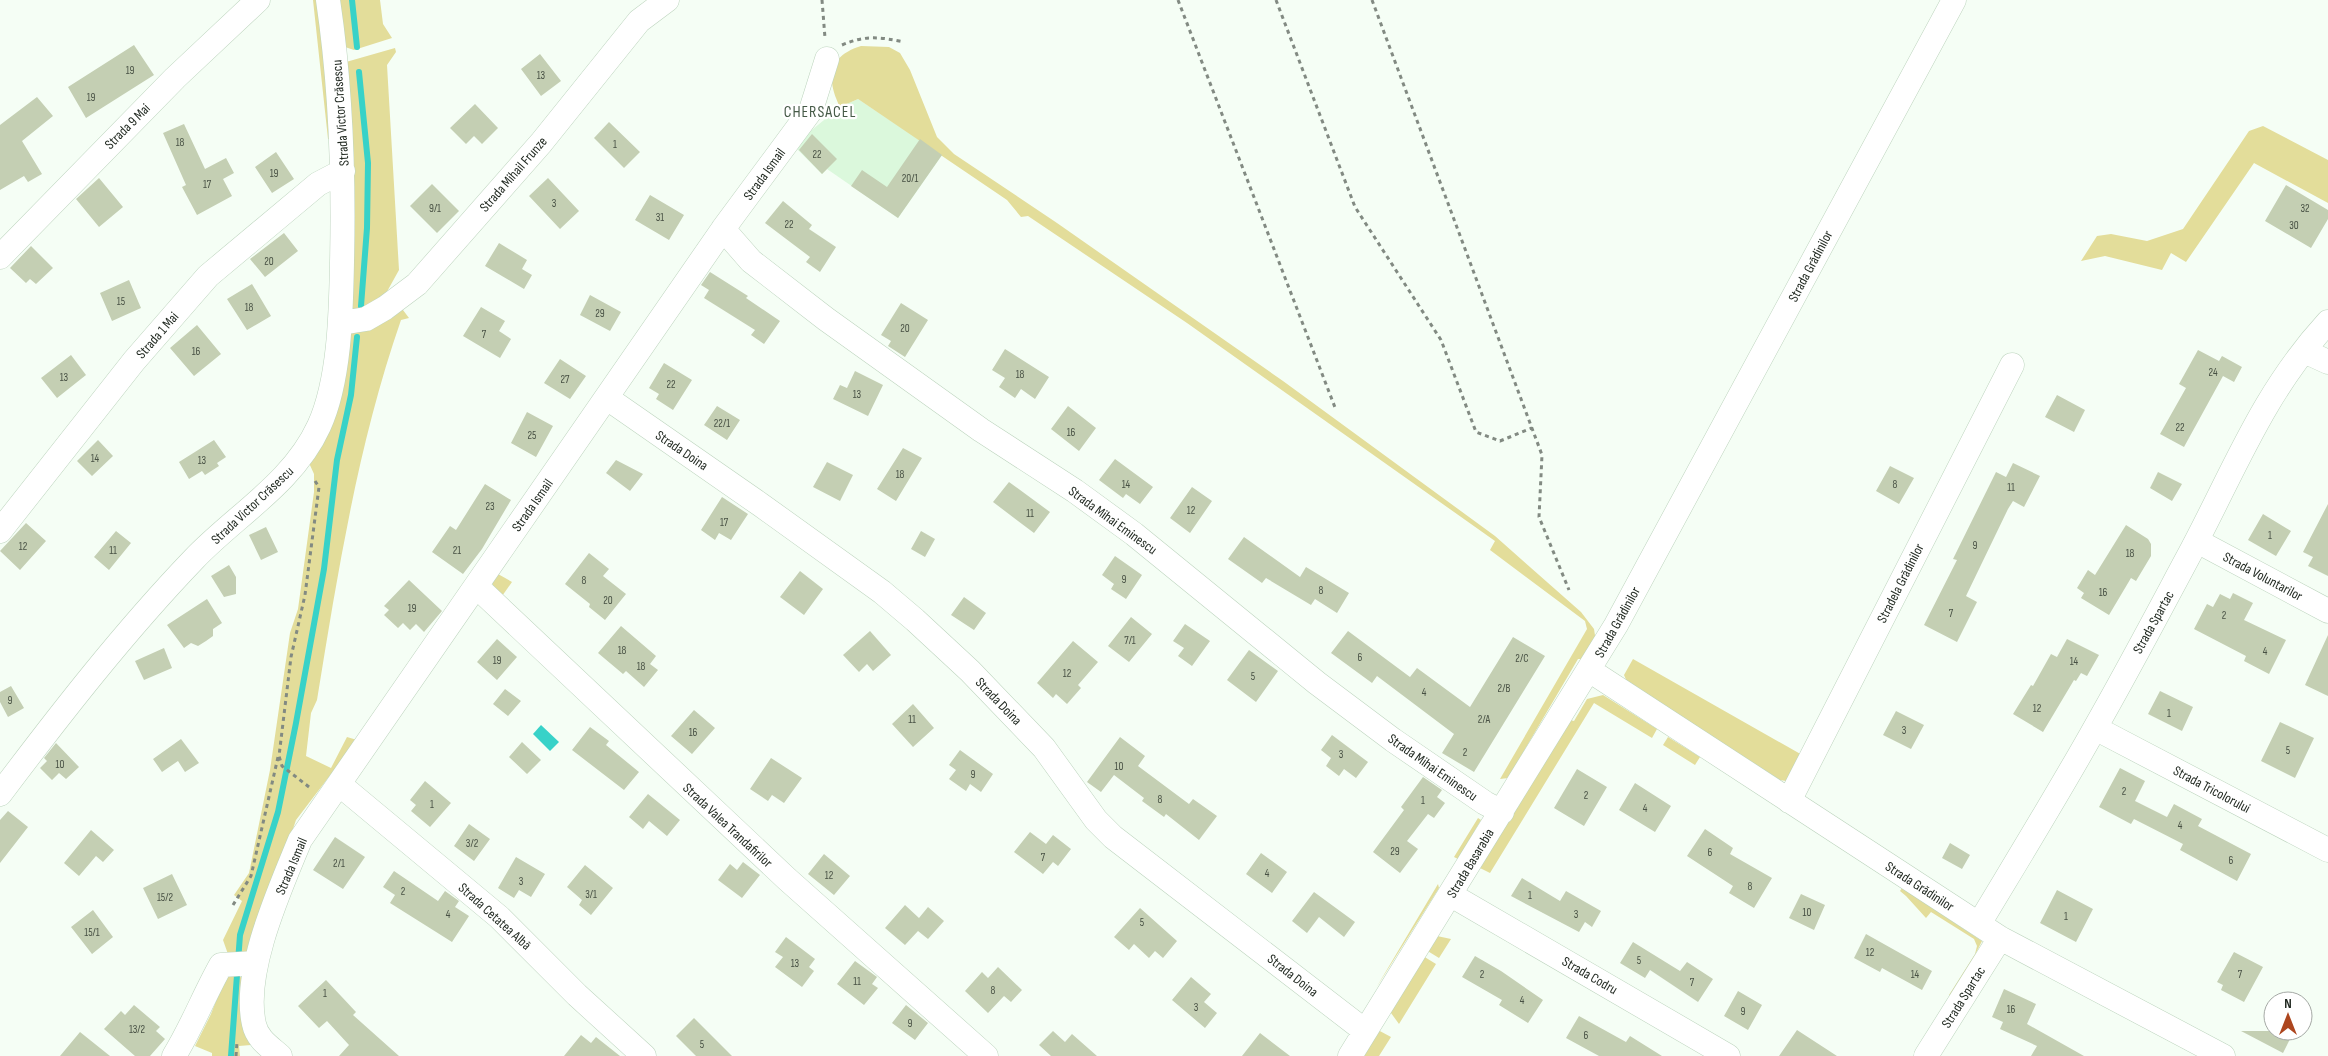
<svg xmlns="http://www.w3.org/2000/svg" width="2328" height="1056" viewBox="0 0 2328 1056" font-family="'Sofia Sans Condensed',sans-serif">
<rect width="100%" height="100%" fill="#f5fef5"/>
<!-- built -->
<path fill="#dbf8dc" d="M858 99 942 155 898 218 827 169 822 174 795 147 802 138 840 107Z"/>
<!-- green -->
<path fill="#e3dd9a" d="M313 0H322L335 139H328Z
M333 0H380L383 24 392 38 354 50 342 46Z
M861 46 889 47 900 53 910 70 937 137 954 154 1057 223 1283 381 1495 536 1581 612 1594 629 1596 642 1584 659H1578L1508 778 1500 779 1587 629 1585 621 1490 550 1495 541 1187 323 1028 216 1021 217 1007 200 858 99 840 107C826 79 828 56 861 46Z
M395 48 396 52 387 65 399 270 379 306 352 313 346 62Z
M2263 126 2328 160V203L2254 163 2186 262 2171 253 2162 270 2105 256 2081 261 2097 236 2111 234 2147 241 2183 229 2249 131Z
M400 306 409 318 401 320C358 444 338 571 317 700L311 713 306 756 331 768 347 737 357 740 296 820 253 947 244 954 229 957 223 940 242 901 234 895 249 873 270 770 290 633 298 609 314 492V474L309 463 344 332Z
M498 574 512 582 500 599C492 589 489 584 498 574Z
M1633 659 1804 756 1792 778 1786 781 1780 780 1627 682 1624 675Z
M1603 695 1657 729 1652 738 1594 703 1490 873 1480 868 1570 720 1574 721 1587 699Z
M1668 737 1700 757 1695 765 1663 745Z
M1478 818 1481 820 1458 859 1454 857Z
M1438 884 1439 888 1376 988Z
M1902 888 1982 941 1954 997 1949 995 1975 954 1977 946 1974 939 1931 912 1926 918 1906 896 1900 891Z
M1437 936 1451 939 1439 958 1426 950Z
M1423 956 1436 964 1399 1024 1391 1013V1006Z
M233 975 244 978 248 989 251 1045 239 1046 240 1056H212V1053L195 1046 211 1014 225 978Z
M1378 1030 1391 1037 1379 1056H1361Z"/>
<!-- water -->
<path fill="#38d2c8" d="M541 725 559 742 550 751 533 734Z"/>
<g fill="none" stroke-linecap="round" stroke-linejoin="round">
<!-- stream -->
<path stroke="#38d2c8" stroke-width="6" d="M352 0 357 47
M359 72 368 163 367 228 361 306
M231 1056 240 935 278 812 296 723 324 569 337 460 351 395 357 337"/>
</g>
<!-- building -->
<path fill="#c4cfb3" d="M134 45 154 75 86 118 68 87Z
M540 54 561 81 541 96 521 69Z
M37 97 53 116 22 141 42 174 28 182 24 176 0 190V125Z
M475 104 498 128 482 144 474 136 466 144 450 128Z
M609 122 640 152 624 168 594 138Z
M184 124 205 169 226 158 234 173 223 179 232 196 197 215 182 187 186 185 163 133Z
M812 134 837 159 822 174 799 150Z
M920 139 942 155 898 218 851 186 862 170 887 187Z
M276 152 294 179 272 193 255 167Z
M99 178 123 207 99 227 76 199Z
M548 178 579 211 560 229 529 196Z
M432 184 459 211 437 233 410 206Z
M2286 185 2328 210V219L2311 248 2265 221Z
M650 195 684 215 669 240 635 220Z
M783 201 812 225 809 229 836 247 820 272 806 262 810 257 765 223Z
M284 233 298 251 265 277 250 259Z
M499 243 527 260 522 269 532 275 524 289 485 266Z
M31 246 53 268 36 284 30 279 26 283 10 268Z
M710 272 748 296 746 298 780 321 764 344 751 335 755 330 704 298 709 290 701 285Z
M129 280 141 308 112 321 100 293Z
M252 284 271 316 247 330 227 299Z
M590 295 621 312 610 331 580 315Z
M901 303 928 320 905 357 888 346 891 341 881 335Z
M481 307 505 321 499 331 511 339 500 358 463 336Z
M197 325 221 354 194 376 170 348Z
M1005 349 1049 377 1035 399 1021 389 1015 398 999 387 1005 378 992 370Z
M2198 350 2219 361 2222 356 2242 367 2234 382 2223 376 2184 447 2160 434 2186 388 2179 384Z
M71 355 86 375 57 398 41 378Z
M560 359 586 376 570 399 544 383Z
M664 363 692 380 673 410 656 399 659 394 649 388Z
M855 371 883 385 868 416 833 399 840 385 847 388Z
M2057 395 2085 410 2074 432 2045 417Z
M717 406 740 420 727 440 704 425Z
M1068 406 1096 428 1079 451 1051 429Z
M527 412 553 426 536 457 511 443Z
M98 440 113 456 92 476 77 461Z
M214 440 226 457 217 463 219 466 205 475 202 471 189 479 179 462Z
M903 448 922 458 896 501 877 489Z
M1115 459 1153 487 1140 504 1126 494 1123 498 1099 480Z
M616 460 643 474 630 491 606 473Z
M827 462 853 475 840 501 813 487Z
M2013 463 2040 476 2024 507 2013 501 2008 509 1966 596 1977 602 1957 642 1924 625 1957 560 1953 559 1996 472 2006 477Z
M1890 466 1914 478 1899 504 1876 491Z
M2158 472 2182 484 2172 501 2150 488Z
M1009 482 1050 512 1034 533 993 502Z
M485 484 511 500 482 549 463 574 432 552 450 526 456 530Z
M1192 487 1212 501 1190 533 1170 518Z
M722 497 748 514 731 540 719 533 715 540 701 530Z
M2328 504V576L2308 566 2313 557 2303 552Z
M2263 514 2291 531 2276 556 2248 540Z
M26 523 46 541 20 570 0 551Z
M2126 525 2148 539 2151 544V556L2136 581 2131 578 2109 615 2081 598 2084 593 2077 588 2088 570 2095 575Z
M266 527 278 552 261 560 249 535Z
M116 531 131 543 109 570 94 557Z
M921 531 935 539 925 557 911 549Z
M1244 537 1300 577 1306 567 1349 593 1337 613 1315 599 1311 605 1266 578 1262 583 1228 559Z
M589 553 609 569 603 576 626 594 605 620 589 607 590 604 565 584Z
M1115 556 1142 575 1126 599 1111 589 1114 584 1102 575Z
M229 565 236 577V594L224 597 211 576Z
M800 571 823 589 804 615 780 597Z
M409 580 442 611 424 632 416 624 410 630 403 623 398 628 384 615 389 610 384 606Z
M2233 593 2253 603 2244 620 2286 640 2269 674 2244 661 2246 656 2194 629 2207 604 2213 607 2220 594 2230 599Z
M964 597 986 613 974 630 951 615Z
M207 599 222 623 213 629V636L206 641 198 646 191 643 184 648 167 625Z
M1131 617 1152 634 1129 662 1108 646Z
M1185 624 1210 641 1192 666 1178 656 1184 648 1173 641Z
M621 626 656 656 650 664 658 670 644 687 626 671 623 674 598 653Z
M870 631 891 655 873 671 867 664 859 672 843 655Z
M1348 631 1410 677 1417 668 1470 707 1513 637 1545 656 1474 772 1442 753 1454 734 1377 676 1372 683 1331 653Z
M2328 635V696L2305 685Z
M497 639 517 657 497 680 477 662Z
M2067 639 2099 655 2087 676 2081 673 2076 681 2074 680 2043 732 2013 714 2031 685 2033 686 2051 654 2057 657Z
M1073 641 1098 662 1078 685 1081 688 1067 704 1056 694 1053 698 1037 683Z
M164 648 172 668 144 680 135 661Z
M1249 650 1278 671 1256 702 1227 680Z
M11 686 24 708 8 717 0 702V692Z
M505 689 521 701 508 716 493 704Z
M2160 691 2193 707 2182 731 2148 714Z
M913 704 934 728 913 747 892 724Z
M694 710 715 728 692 754 671 736Z
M1896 711 1924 725 1911 749 1883 735Z
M2280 722 2314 738 2295 778 2261 761Z
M590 727 609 741 606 745 639 772 624 790 572 750Z
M1332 735 1368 762 1356 778 1344 769 1339 776 1326 766 1331 758 1321 750Z
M1120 737 1145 756 1138 766 1189 804 1193 799 1217 816 1199 840 1166 814 1164 817 1142 801 1144 798 1114 775 1101 792 1087 782Z
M181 739 199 763 185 772 178 761 162 772 153 759Z
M522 742 541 760 527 774 509 757Z
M56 743 79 767 66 779 59 773 52 780 40 768 47 761 44 758Z
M960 750 993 774 981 792 970 784 966 791 949 779 956 770 949 765Z
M771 758 802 778 784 803 772 795 768 801 750 789Z
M2120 768 2145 781 2135 801 2167 817 2174 804 2202 819 2198 826 2251 854 2237 881 2180 850 2183 844 2134 819 2131 824 2099 807Z
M1577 769 1607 787 1584 826 1554 808Z
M1423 777 1442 790 1437 797 1445 803 1434 818 1428 814 1407 841 1418 849 1400 873 1373 852 1404 810 1401 807Z
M425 781 451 803 430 827 411 811 416 805 410 800Z
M1635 783 1671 806 1655 832 1619 810Z
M648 794 680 820 667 836 649 821 643 829 629 817Z
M8 811 28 827 0 863V820Z
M469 824 490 839 474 861 454 846Z
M1705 829 1733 848 1730 854 1772 878 1754 908 1729 893 1733 886 1687 856Z
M91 830 114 850 103 862 96 856 79 876 64 863Z
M1030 832 1046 844 1053 835 1071 849 1058 866 1053 862 1043 874 1014 852Z
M335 837 365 857 343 889 313 870Z
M1950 843 1970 855 1962 869 1942 858Z
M1261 853 1287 872 1272 893 1246 874Z
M824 854 850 876 834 895 808 874Z
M516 857 545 874 531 897 519 890 514 898 498 888Z
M743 862 760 875 742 898 718 880 730 864 737 870Z
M585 865 613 888 591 915 579 905 582 900 567 887Z
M394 871 438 901 445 891 459 901 455 907 469 916 452 942 390 903 395 895 383 887Z
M172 874 187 905 158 919 143 888Z
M1522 878 1560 901 1566 891 1601 911 1592 927 1585 922 1579 932 1511 896Z
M2057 890 2093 909 2076 942 2040 923Z
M1314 892 1355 922 1344 937 1319 917 1307 933 1292 921Z
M1801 894 1825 905 1814 930 1789 918Z
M905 905 919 918 928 907 944 921 928 939 918 931 905 945 885 928Z
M1140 908 1177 941 1163 958 1155 951 1149 958 1134 944 1129 950 1114 937Z
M93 910 113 937 92 954 71 927Z
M1866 934 1932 971 1922 990 1882 968 1880 972 1854 958Z
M786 937 815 959 809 967 814 971 802 987 775 967 783 957 775 952Z
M1633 942 1680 971 1687 962 1713 979 1698 1002 1650 970 1645 978 1620 963Z
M2234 952 2263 967 2244 1002 2221 990 2223 985 2217 982Z
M1475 956 1501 971 1543 1000 1528 1023 1499 1005 1502 1000 1462 977Z
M855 961 877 977 872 984 878 988 864 1005 837 984Z
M998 967 1022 990 1011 1002 1004 996 988 1013 965 991 982 972 988 978Z
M1191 977 1211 994 1204 1002 1217 1013 1205 1028 1172 1000Z
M326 980 356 1012 353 1015 399 1056H339L349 1045 327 1021 319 1028 298 1006Z
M2004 989 2036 1004 2027 1024 2084 1056H2031L2037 1046 2000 1029 2003 1022 1992 1017Z
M1738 991 1762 1005 1748 1030 1724 1016Z
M134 1005 160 1027 156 1031 165 1039 150 1056H135L104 1029 121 1011 125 1015Z
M906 1005 928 1023 915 1040 892 1023Z
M1579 1016 1626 1042 1630 1036 1662 1056H1599L1566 1038Z
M694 1018 732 1056H696L676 1036Z
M1797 1030 1837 1056H1779Z
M1053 1031 1065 1042 1072 1034 1097 1056H1051L1039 1045Z
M2241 1031H2294L2283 1053Z
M80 1032 110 1056H60Z
M1260 1033 1290 1056H1242Z
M581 1035 591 1043 596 1037 620 1056H564Z"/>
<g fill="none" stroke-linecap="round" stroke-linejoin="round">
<!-- minor casing -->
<g stroke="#bdd4be" stroke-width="25">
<path id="minor" d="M723 229 751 261 826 319 981 430 1075 491 1134 534 1317 683 1393 740 1485 803 1502 812
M0 257 175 78 258 0
M341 323 366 319 385 308 417 284 541 143 639 21 667 0
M2304 351 2328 362
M607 398 761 505 882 592 915 620 970 671 1044 748 1096 820 1113 837 1365 1031
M0 531 134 361 208 276 318 184 343 171
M2197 541 2328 611
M476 586 787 879 986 1056
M1589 670 2000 938 2223 1056
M2095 728 2328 850
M339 784 499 917 577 995 644 1056
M0 794C61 713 124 632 194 559 236 515 293 483 319 426 340 380 341 312 342 262 344 174 341 87 328 0
M1789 801 2012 365
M1451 895 1728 1056
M1979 924C2018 859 2058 794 2095 728 2127 672 2157 615 2187 559 2233 474 2261 395 2328 322
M174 1056C192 1027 204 995 221 965L256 963
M280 1056C270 1047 257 1039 254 1024 242 972 280 889 300 840L723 229 811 110 827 59
M1350 1056 1616 625 1954 0
M1926 1056 2000 938"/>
</g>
<!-- path -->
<path stroke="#828a82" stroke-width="3" stroke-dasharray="4 4" stroke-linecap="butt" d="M822 0 825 38
M1178 0 1336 410
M1276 0 1355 207 1441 340 1476 432 1500 441 1532 428
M1372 0 1542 455 1539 517 1569 590
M842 45C865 35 880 37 904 42
M309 787 282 766 279 756 291 657 305 595 319 487 313 478
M233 905 251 876 278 757
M236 1056 237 1042"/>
<!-- minor -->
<use href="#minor" stroke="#fff" stroke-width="24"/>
</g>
<g text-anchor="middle" stroke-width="4.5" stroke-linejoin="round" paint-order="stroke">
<!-- number labels -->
<g font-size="11" fill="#485144">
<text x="130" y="74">19</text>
<text x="541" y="79">13</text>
<text x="91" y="101">19</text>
<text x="180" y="146">18</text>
<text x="615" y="148">1</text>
<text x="817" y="158">22</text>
<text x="274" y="177">19</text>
<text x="910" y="182">20/1</text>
<text x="207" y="188">17</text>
<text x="554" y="207">3</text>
<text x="435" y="212">9/1</text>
<text x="2305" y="212">32</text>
<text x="660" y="221">31</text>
<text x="789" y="228">22</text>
<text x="2294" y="229">30</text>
<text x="269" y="265">20</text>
<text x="121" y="305">15</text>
<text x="249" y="311">18</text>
<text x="600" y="317">29</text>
<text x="905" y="332">20</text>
<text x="484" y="338">7</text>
<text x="196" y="355">16</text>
<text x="2213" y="376">24</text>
<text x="1020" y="378">18</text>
<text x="64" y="381">13</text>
<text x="565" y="383">27</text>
<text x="671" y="388">22</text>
<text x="857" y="398">13</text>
<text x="722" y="427">22/1</text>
<text x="2180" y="431">22</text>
<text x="1071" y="436">16</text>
<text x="532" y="439">25</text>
<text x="95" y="462">14</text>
<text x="202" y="464">13</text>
<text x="900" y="478">18</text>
<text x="1126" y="488">14</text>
<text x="1895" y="488">8</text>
<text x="2011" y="491">11</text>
<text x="490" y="510">23</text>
<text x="1191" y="514">12</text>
<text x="1030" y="517">11</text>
<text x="724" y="526">17</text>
<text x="2270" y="539">1</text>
<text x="1975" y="549">9</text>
<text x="23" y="550">12</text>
<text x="113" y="554">11</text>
<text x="457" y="554">21</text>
<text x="2130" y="557">18</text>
<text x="1124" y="583">9</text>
<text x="584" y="584">8</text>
<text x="1321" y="594">8</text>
<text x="2103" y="596">16</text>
<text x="608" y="604">20</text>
<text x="412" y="612">19</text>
<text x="1951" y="617">7</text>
<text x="2224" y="619">2</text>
<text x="1130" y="644">7/1</text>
<text x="622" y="654">18</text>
<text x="2265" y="655">4</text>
<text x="1360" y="661">6</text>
<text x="1522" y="662">2/C</text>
<text x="497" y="664">19</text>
<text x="2074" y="665">14</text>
<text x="641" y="670">18</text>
<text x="1067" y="677">12</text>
<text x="1253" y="680">5</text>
<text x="1504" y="692">2/B</text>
<text x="1424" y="696">4</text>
<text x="10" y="704">9</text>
<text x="2037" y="712">12</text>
<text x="2169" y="717">1</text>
<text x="912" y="723">11</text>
<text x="1484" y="723">2/A</text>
<text x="1904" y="734">3</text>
<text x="693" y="736">16</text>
<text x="2288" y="754">5</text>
<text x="1465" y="756">2</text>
<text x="1341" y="758">3</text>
<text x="60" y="768">10</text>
<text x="1119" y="770">10</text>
<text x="973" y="778">9</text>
<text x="2124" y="795">2</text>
<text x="1586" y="799">2</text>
<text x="1160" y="803">8</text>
<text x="1423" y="804">1</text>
<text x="432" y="808">1</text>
<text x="1645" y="812">4</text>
<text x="2180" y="829">4</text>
<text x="472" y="847">3/2</text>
<text x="1395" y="855">29</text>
<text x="1710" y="856">6</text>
<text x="1043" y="861">7</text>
<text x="2231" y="864">6</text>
<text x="339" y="867">2/1</text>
<text x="1267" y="877">4</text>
<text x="829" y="879">12</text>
<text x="521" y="885">3</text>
<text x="1750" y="890">8</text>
<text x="403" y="895">2</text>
<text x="591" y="898">3/1</text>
<text x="1530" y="899">1</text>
<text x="165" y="901">15/2</text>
<text x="1807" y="916">10</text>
<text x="448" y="918">4</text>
<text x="1576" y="918">3</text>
<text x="2066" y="920">1</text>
<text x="1142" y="926">5</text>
<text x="92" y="936">15/1</text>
<text x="1870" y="956">12</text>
<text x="1639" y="964">5</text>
<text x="795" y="967">13</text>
<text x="1482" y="978">2</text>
<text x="1915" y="978">14</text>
<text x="2240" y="978">7</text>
<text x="857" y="985">11</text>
<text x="1692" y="986">7</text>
<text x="993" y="994">8</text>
<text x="325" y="997">1</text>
<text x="1522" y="1004">4</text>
<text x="1196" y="1011">3</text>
<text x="2011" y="1013">16</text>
<text x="1743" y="1015">9</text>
<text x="910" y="1027">9</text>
<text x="137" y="1033">13/2</text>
<text x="1586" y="1039">6</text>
<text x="702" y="1048">5</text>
</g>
<!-- street labels -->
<g font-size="14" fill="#1f271f" stroke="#fff">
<text transform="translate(340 113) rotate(-94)" y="5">Strada Victor Crăsescu</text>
<text transform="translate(127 126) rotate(-45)" y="5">Strada 9 Mai</text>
<text transform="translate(513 174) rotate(-49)" y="5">Strada Mihail Frunze</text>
<text transform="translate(764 174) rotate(-54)" y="5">Strada Ismail</text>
<text transform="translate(1810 266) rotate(-62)" y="5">Strada Grădinilor</text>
<text transform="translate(157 335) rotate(-49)" y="5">Strada 1 Mai</text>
<text transform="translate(682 450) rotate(34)" y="5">Strada Doina</text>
<text transform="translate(252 505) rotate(-43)" y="5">Strada Victor Crăsescu</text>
<text transform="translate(532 505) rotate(-55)" y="5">Strada Ismail</text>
<text transform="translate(1113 520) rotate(36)" y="5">Strada Mihai Eminescu</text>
<text transform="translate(2263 576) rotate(28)" y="5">Strada Voluntarilor</text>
<text transform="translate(1900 583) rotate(-63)" y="5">Stradela Grădinilor</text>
<text transform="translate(1617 622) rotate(-61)" y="5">Strada Grădinilor</text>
<text transform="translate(2153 622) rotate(-61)" y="5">Strada Spartac</text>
<text transform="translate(999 701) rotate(46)" y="5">Strada Doina</text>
<text transform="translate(1433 767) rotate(35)" y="5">Strada Mihai Eminescu</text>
<text transform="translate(2212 789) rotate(28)" y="5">Strada Tricolorului</text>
<text transform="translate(728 825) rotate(43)" y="5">Strada Valea Trandafirilor</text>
<text transform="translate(1470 863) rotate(-59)" y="5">Strada Basarabia</text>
<text transform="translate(291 866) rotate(-67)" y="5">Strada Ismail</text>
<text transform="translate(1920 886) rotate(33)" y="5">Strada Grădinilor</text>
<text transform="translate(495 916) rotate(42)" y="5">Strada Cetatea Albă</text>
<text transform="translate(1293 975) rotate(38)" y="5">Strada Doina</text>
<text transform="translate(1590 975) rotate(30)" y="5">Strada Codru</text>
<text transform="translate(1963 997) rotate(-58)" y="5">Strada Spartac</text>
</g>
<!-- quarter labels -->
<g font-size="16" letter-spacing="1" fill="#465a47" stroke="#fff">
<text x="820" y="117">CHERSACEL</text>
</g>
</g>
<!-- north arrow -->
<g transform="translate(2288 1016)"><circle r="24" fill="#ffffff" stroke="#a5a9a5"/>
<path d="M0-4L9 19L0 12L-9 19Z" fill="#ad461e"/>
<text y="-8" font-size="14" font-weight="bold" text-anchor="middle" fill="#1f271f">N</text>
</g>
</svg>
